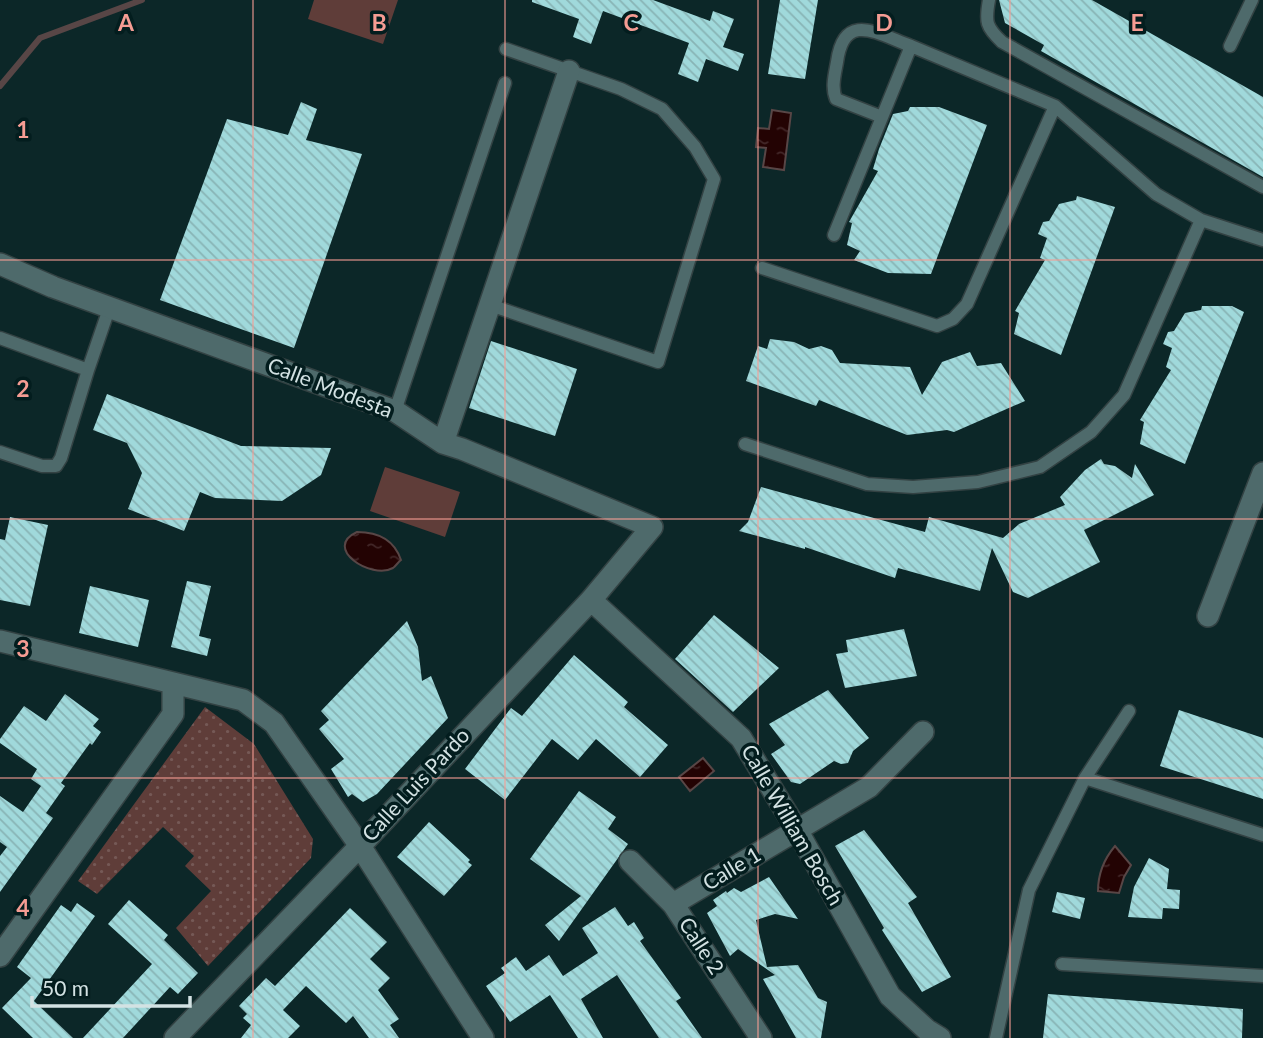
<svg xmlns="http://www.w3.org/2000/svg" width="1263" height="1038" viewBox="0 0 1263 1038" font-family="Lato,sans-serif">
<defs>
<pattern id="grass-dots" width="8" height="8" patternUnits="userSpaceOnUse" patternTransform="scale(1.75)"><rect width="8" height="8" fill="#5f3d39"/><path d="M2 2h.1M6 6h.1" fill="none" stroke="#755956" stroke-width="1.8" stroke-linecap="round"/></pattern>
<pattern id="water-ripples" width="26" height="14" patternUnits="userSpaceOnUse" patternTransform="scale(1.75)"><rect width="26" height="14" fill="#230303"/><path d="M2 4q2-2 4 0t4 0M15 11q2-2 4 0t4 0" fill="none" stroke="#422728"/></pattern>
<pattern id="building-back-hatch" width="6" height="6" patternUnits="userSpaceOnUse" patternTransform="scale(1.75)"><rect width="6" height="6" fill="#a0d9db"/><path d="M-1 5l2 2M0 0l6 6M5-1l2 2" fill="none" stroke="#88b4b5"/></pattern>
</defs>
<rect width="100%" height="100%" fill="#0c2728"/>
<!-- grass -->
<path fill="url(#grass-dots)" d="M205 707 254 744 313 839 311 858 208 966 176 928 211 891 185 866 194 856 163 827 97 894 78 881Z"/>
<!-- park -->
<path fill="#5f3d39" d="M314 0H398L383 44 308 19Z
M385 467 460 492 445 537 370 511Z"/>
<!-- water -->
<path fill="url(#water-ripples)" stroke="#584646" stroke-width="2" d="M772 110 791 113 784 170 763 167 766 148 756 147 758 128 769 129Z
M357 532C378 532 394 539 401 560 398 562 396 566 393 568 371 580 322 548 357 532Z
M703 758 714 771 690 791 679 777Z
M1115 846 1131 865 1124 877 1119 893 1098 891C1098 874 1104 859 1115 846Z"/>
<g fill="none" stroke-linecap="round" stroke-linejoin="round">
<!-- stream -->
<path stroke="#584646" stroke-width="6" d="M0 86 40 38 142 0"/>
</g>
<!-- building -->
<path fill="url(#building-back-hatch)" d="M532 0H653L710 21 713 11 734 19 723 47 744 54 738 71 706 59 698 82 678 74 689 43 603 11 591 44 573 37 579 19 532 2Z
M780 0H818L805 79 768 74Z
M999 0H1092L1263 97V177L1041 51 1044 45 1005 23Z
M301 102 317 109 306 140 362 154 294 348 160 300 227 119 288 135Z
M910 107H939L987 125 931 274 888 273 854 260 860 251 847 245 852 223 849 222 878 171 873 169 879 149 893 114 908 111Z
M1077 196 1115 207 1061 355 1014 334 1019 313 1015 311 1045 260 1040 258 1047 238 1038 234 1043 222 1049 221 1059 204 1076 200Z
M1202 306H1232L1244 312 1185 464 1140 444 1144 422 1140 420 1171 370 1166 367 1172 348 1163 344 1168 332 1174 331 1185 313 1201 310Z
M770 339 794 342 809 349 821 346 832 350 840 363 910 367 922 395 942 362 970 352 977 366 1001 363 1025 401 954 432 947 430 907 435 819 400 816 406 746 381 758 346 767 349Z
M491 341 577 369 555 436 469 408Z
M107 394 241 446 331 448 321 475 282 501 215 498 200 492 184 531 128 509 142 473 127 443 93 430Z
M1101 459 1104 464 1115 466 1132 478 1135 464 1154 495 1084 530 1100 562 1028 598 1013 592 992 548 980 591 898 568 895 578 805 547V549L739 531 748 522 761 487 925 532 929 517 1003 538 1019 524 1065 505 1060 497 1085 470Z
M10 517 48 525 30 606 0 600V539L5 540Z
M187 581 211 586 199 636 211 639 207 656 171 647Z
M90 586 149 600 138 647 79 633Z
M714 615 779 668 733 712 675 659Z
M407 621 418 647 422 681 431 676 448 718 377 794 363 802 352 794 348 797 331 769 344 759 319 729 329 720 321 711Z
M904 629 917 676 845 688 836 654 848 652 846 640Z
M574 655 628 702 624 707 668 745 640 777 596 739 578 760 552 739 505 800 465 769 511 708 522 716Z
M828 690 869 738 853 751 848 763 841 764 834 761 800 784 791 782 771 754 785 745 769 724Z
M65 694 99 719 93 726 101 732 92 745 90 743 61 783 65 786 46 813 53 818 0 892V856L7 847 0 842V796L23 812 41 786 31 779 37 769 0 743V739L24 706 46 721Z
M1179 710 1263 738V799L1160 766Z
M579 791 616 817 608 829 628 844 559 941 545 925 581 896 530 859Z
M429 822 470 860 468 862 472 865 444 896 397 857Z
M864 830 917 897 908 903 951 977 922 992 882 930 884 928 835 846Z
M1149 858 1169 869 1167 889 1180 890 1179 909 1163 908 1162 919 1128 917 1134 887Z
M769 877 798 919 775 914 756 920 767 967 798 965 818 998 827 1002 821 1038H796L763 979 775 975 738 949 730 956 707 913 717 906 713 900 726 891 727 893 734 888 741 892Z
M1057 892 1085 898 1080 919 1052 912Z
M129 900 168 935 164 940 198 973 178 994 170 987 123 1038H83L152 964 108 924Z
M77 903 95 916 34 1001 73 1038H33L2 1008 31 978 17 967 61 905 71 912Z
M615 907 628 926 634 922 644 938 640 941 681 998 676 1001 702 1038H659L617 975 581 999 603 1038H578L550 995 510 1022 486 986 505 973 501 968 516 957 526 971 549 955 563 976 598 953 582 928Z
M350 908 387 942 370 959 390 978 378 990 399 1019 390 1025 399 1038H369L353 1016 346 1023 306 986 283 1010 300 1026 288 1038H241L251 1025 243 1018 247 1014 239 1006 266 978 275 986Z
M1048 994 1243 1009 1242 1038H1043Z"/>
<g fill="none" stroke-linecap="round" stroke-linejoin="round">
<!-- lane casing -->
<g stroke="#334243" stroke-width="15">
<path id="lane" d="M989 0C985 22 986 27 1002 42L1263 187
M1230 46 1252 0
M882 117 836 99C831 87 835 74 837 62 844 10 878 34 911 46
M834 235 911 46 1055 106 1156 194 1201 220 1263 240
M762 268 937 326 953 319 967 304 1055 106
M490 305 658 362 714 179 695 147 662 109 621 89 506 49
M0 338 88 370
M395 411 505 83
M745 444 867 484 913 487 978 482 1040 467 1091 432 1124 395 1201 220
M0 452 42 466H56L61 458 88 370 110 306
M1085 778 1263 835
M1062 964 1263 976
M996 1038 1029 890 1085 778 1129 711"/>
</g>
<!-- street casing -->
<g stroke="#334243" stroke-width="24">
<path id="street" d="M0 264 53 287 395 411 443 443 462 449 652 527 591 600 360 846 175 1038
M443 443 569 71
M591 600 741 738 797 830 890 996 927 1030 940 1038
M1208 616 1263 473
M0 641 243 700 274 723 360 846 483 1038
M630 861 673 904 761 1038
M673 904 869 787 923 732
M0 956 173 714V684"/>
</g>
<!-- lane -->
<use href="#lane" stroke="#4e6a6b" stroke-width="12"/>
<!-- street -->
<use href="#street" stroke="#4e6a6b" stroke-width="21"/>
</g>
<!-- grid -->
<path fill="none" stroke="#f59c93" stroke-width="2" stroke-opacity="0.55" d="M253 0V1038M505 0V1038M758 0V1038M1010 0V1038M0 260H1263M0 519H1263M0 778H1263"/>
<g text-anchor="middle" stroke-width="7" stroke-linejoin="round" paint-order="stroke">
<!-- street labels -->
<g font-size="21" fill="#d3e2e3" stroke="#031d1e">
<text transform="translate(330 388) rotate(21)" y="7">Calle Modesta</text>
<text transform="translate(416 785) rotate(-47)" y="7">Calle Luis Pardo</text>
<text transform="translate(792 825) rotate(60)" y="7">Calle William Bosch</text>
<text transform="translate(732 869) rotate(-31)" y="7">Calle 1</text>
<text transform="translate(701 946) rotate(57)" y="7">Calle 2</text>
</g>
</g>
<g font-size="23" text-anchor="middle" font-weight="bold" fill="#f59c93" stroke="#031d1e" stroke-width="7" stroke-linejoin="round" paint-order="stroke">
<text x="126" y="31">A</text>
<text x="379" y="31">B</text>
<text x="631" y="31">C</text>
<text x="884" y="31">D</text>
<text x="1137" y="31">E</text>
<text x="23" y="138">1</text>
<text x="23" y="397">2</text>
<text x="23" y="657">3</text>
<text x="23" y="916">4</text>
</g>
<!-- scale -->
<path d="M32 996v10h158v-10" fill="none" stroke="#d3e2e3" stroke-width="3.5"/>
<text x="42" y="996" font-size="21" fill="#d3e2e3" stroke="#031d1e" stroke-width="5" paint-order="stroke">50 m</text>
</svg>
